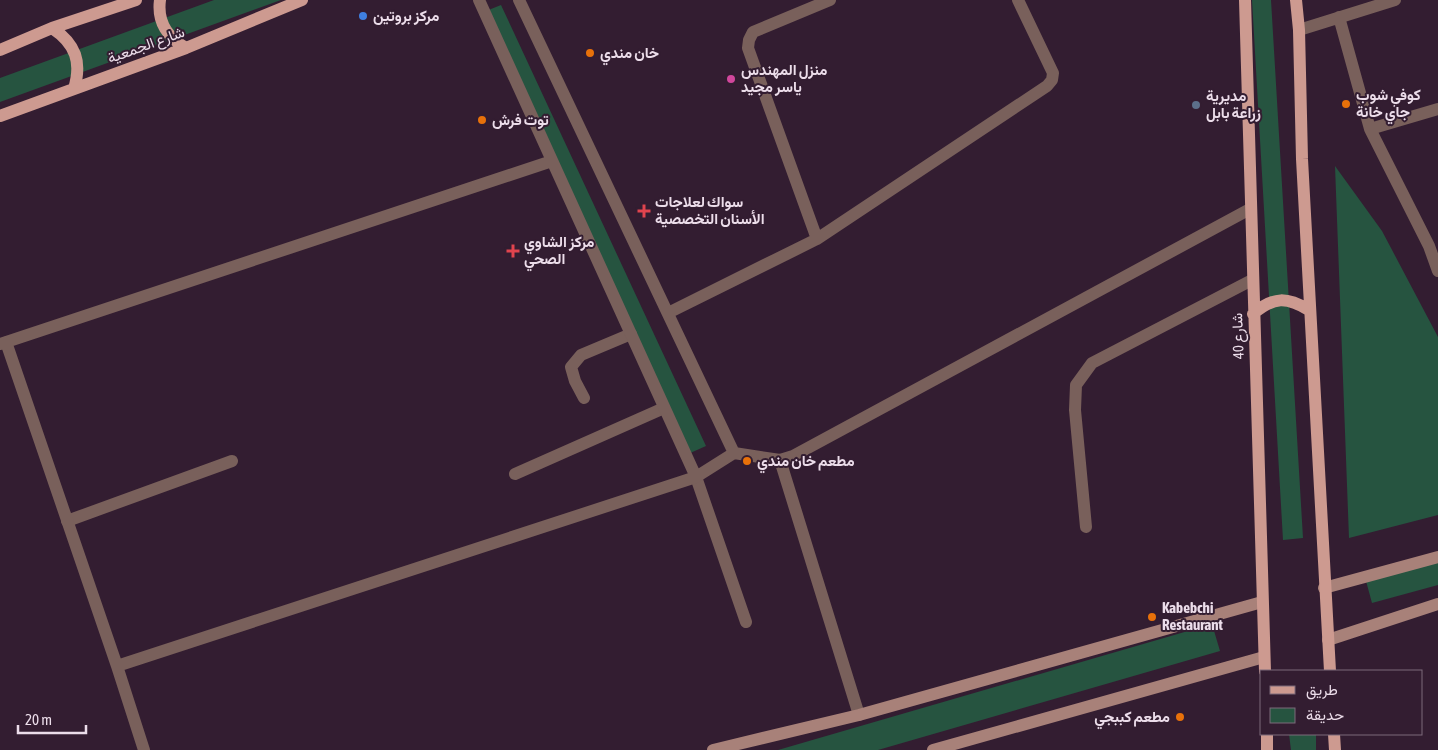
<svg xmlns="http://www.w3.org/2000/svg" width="1438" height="750" viewBox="0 0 1438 750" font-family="'Asap Condensed',Vazirmatn,sans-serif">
<rect width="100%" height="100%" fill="#331d31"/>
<!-- green -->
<path fill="#265440" d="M214 0H281L0 102V78Z
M1252 0H1271L1303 538 1283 540Z
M501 5 706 446 688 454 481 13Z
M1335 166 1382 231 1438 337V515L1349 538Z
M1438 559V585L1372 603 1366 581Z
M1212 624 1220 651 878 750H778Z
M1289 734H1316V750H1291Z"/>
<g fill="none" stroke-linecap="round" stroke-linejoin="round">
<!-- lane -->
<path stroke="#79605b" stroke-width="12" d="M584 398 575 381 571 367 581 355 631 334
M515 474 664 408
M696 477 746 622
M67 521 232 461
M1086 527 1075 410 1076 385 1092 363 1252 280"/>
<!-- street -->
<path stroke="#79605b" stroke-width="12" d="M479 0 696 477
M519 0 734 453
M1339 17 1370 129 1429 246 1438 271
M1299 30 1395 0
M1370 129 1438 109
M817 239 748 48 749 40 753 32 830 0
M668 313 817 239 1047 86 1052 80 1053 73 1018 0
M6 342 117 666 144 750
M0 344 552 161
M780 460 859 715
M117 666 696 477 734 453 780 460 793 456 1250 209"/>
<!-- secondary -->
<path stroke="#a88179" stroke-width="12" d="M1324 588 1438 557
M1328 640 1438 604
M713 750 859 715 1262 602
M933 750 1264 657"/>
<!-- primary -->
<path stroke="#cd9a90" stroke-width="12" d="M160 0C157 22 168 38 186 48
M1245 0 1265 671
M1296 0 1299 30 1302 159 1330 671
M52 28C76 44 82 62 74 89
M0 50 52 28 136 0
M0 116 186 48 302 0
M1253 314C1274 296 1287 297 1309 310
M1267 734V750
M1334 734 1335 750"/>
</g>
<!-- markers -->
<circle fill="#3f7fe0" stroke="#331d31" stroke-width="2" cx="363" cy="16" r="5"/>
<g fill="#e8710a" stroke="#331d31" stroke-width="2">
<circle cx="590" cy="53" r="5"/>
<circle cx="1346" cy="104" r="5"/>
<circle cx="482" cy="120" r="5"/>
<circle cx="747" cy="461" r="5"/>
<circle cx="1152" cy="617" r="5"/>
<circle cx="1180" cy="717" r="5"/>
</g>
<circle fill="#d1479c" stroke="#331d31" stroke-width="2" cx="731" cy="79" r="5"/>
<circle fill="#5c6f8a" stroke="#331d31" stroke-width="2" cx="1196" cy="105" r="5"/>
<g fill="#e0444e" stroke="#331d31" stroke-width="2">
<path d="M641.5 203.5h5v5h5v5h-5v5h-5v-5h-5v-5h5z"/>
<path d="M510.5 243.5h5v5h5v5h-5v5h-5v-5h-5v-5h5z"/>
</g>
<g text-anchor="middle" stroke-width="4" stroke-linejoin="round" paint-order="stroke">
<!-- poi labels -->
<g font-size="15" font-weight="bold" fill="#ecddea" stroke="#331d31" text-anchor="start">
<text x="373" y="21">مركز بروتين</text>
<text x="600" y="58">خان مندي</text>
<text x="741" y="75">منزل المهندس<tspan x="741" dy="17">ياسر مجيد</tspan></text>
<text x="1356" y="100">كوفي شوب<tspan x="1356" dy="17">جاي خانة</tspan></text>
<text x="1206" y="101">مديرية<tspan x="1206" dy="17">زراعة بابل</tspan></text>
<text x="492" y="125">توت فرش</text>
<text x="655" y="207">سواك لعلاجات<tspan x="655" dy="17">الأسنان التخصصية</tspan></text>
<text x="524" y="247">مركز الشاوي<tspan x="524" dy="17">الصحي</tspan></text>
<text x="757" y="466">مطعم خان مندي</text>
<text x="1162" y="613">Kabebchi<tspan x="1162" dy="17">Restaurant</tspan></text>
<text x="1170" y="722" text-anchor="end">مطعم كببجي</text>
</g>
<!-- street labels -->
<g font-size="15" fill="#ecddea" stroke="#331d31">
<text transform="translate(146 45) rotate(-20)" y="5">شارع الجمعية</text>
<text transform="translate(1238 336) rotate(-92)" y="5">شارع 40</text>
</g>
</g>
<!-- legend -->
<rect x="1260" y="670" width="162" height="65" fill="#331d31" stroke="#7d6a7b"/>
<rect x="1270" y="686" width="25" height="8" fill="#cd9a90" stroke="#7d6a7b"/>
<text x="1306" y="695" font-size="15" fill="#ecddea">طريق</text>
<rect x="1270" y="708" width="25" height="15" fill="#265440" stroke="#7d6a7b"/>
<text x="1306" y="720" font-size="15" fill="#ecddea">حديقة</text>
<!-- scale -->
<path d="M18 725v8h68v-8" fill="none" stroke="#ecddea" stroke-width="2.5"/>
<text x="25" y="725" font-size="15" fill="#ecddea" stroke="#331d31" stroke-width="4" paint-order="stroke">20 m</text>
</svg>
